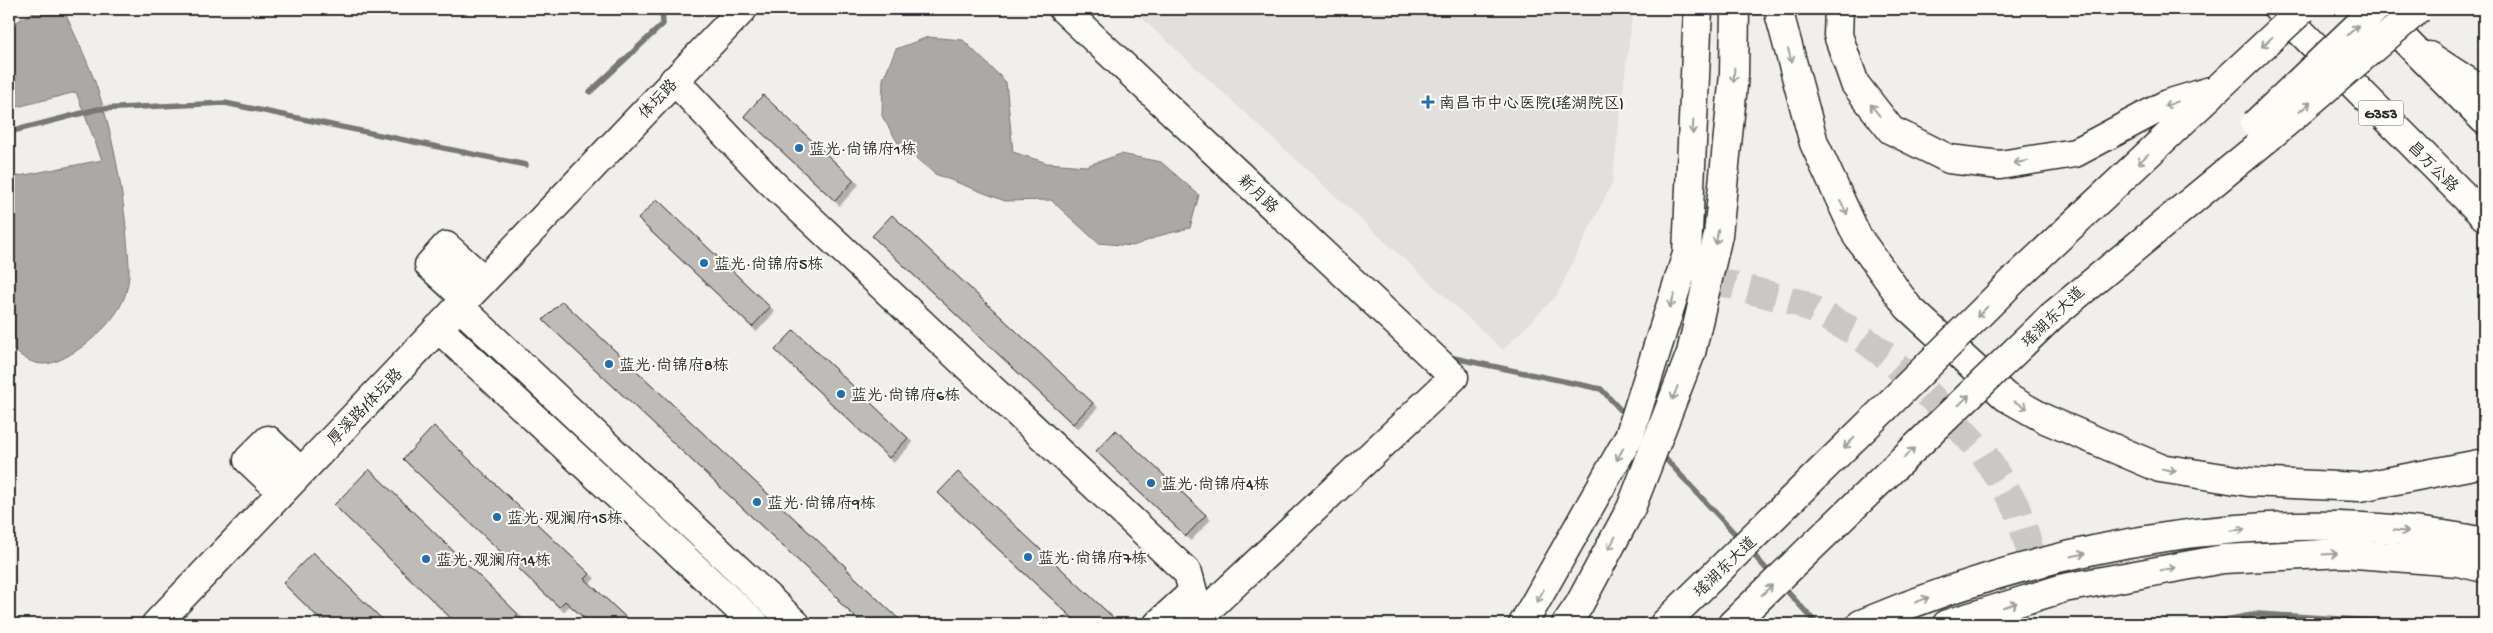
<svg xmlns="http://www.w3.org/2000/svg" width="2493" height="633" viewBox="0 0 2493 633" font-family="'Gochi Hand','LXGW WenKai TC',sans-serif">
<defs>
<filter id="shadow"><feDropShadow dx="4.5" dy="4.5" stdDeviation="0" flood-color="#0004"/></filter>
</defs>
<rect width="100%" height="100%" fill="#f0efeb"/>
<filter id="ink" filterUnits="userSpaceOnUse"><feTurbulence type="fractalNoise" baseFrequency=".02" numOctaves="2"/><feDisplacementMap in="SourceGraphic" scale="10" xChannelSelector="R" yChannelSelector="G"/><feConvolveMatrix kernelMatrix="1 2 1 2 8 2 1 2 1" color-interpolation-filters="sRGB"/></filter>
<g filter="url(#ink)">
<!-- built -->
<path fill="#e1e0dc" d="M1132 9H1633L1612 183 1557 295 1503 350Z"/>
<!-- water -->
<path fill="#aaa9a7" stroke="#777775" d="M32 9H63C74 33 86 57 95 82 112 129 123 189 127 239 128 254 131 273 127 288 122 314 97 337 76 351 46 370 34 368 9 346V243L12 242 9 227V178L102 160 76 92 9 109V26L34 12Z
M928 37 963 40 1006 82 1013 152 1047 163 1086 166 1121 154 1161 162 1199 195 1190 228 1162 235 1133 246 1098 243 1051 200 1005 201 935 174 898 143 882 116 883 79 896 49Z"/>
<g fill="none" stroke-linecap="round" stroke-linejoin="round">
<!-- stream -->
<path stroke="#777775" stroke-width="5.5" d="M590 92 663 24 662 9
M9 132 98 109 225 103 526 165
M1454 358 1601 389 1628 418
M1663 456 1737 536
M1753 554 1769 572
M1785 589 1817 624
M2202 624 2258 614 2422 624"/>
</g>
<!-- building -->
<path fill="#bdbcb8" stroke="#2b2b2b" filter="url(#shadow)" d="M763 95 854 180 835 201 744 116Z
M657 199 770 307 752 327 638 219Z
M892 215 1093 403 1073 424 872 236Z
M562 301 846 567 845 568 904 624H863L838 601 839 599 543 320Z
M794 330 908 438 889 458 775 350Z
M434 426 590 574 585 579 633 624H591L565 601 559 607 403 459Z
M1116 430 1206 515 1186 536 1096 451Z
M369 469 518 614 508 624H457L334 505Z
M958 472 1120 624H1079L938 493Z
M313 552 387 624H325L283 583Z"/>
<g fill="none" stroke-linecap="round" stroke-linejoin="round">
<!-- minor-tunnel -->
<path stroke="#c9c8c5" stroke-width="28" stroke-dasharray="28 14" stroke-linecap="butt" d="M1708 279 1800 303 1853 331 1886 356 1931 397 1984 454 2018 510 2043 595"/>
<!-- minor casing -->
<g stroke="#2b2b2b" stroke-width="31">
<path id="minor" d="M1063 9 1454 377 1192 624
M1698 9 1687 254 1699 268
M674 80 771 182 1188 573 1193 592 1158 624
M466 299 429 265 446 246 484 280
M459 306 796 624
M438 328 755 624
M282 492 248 460 268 440 301 472
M156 624 743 9
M1523 624 1629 437 1687 254
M1947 624 2064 588 2223 559 2343 553 2458 562 2484 568"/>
</g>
<!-- major casing -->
<g stroke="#2b2b2b" stroke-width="31">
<path id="major" d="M1778 9 1814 143 1857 236 1908 307 2006 397 2045 419 2160 468 2249 482 2360 487 2484 463
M1839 9 1838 35 1855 84 1891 130 1949 159 2000 165 2075 153 2167 104 2217 89
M2429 56 2484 92
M2016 278 2212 94
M2053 315 2268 138
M1566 624 1579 605 1631 508 1691 353 1718 235 1734 75 1735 9
M1664 624 1884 409
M1732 624 1929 434
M1861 624C2054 542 2276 501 2484 542"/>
</g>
<!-- highway casing -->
<g stroke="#2b2b2b" stroke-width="31">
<path id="highway" d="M2278 9 2484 216
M2378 13 2484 120"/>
</g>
<!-- minor -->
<use href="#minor" stroke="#fdfcf7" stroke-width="28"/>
<!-- major -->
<use href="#major" stroke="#fdfcf7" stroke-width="28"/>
<!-- highway -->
<use href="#highway" stroke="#fdfcf7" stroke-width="28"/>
<!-- major-bridge casing -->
<g stroke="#2b2b2b" stroke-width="31" stroke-linecap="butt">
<path id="major-bridge" d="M2217 89 2303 9
M2255 124 2375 9
M2268 138 2419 9
M1884 409 2016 278
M1929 434 2053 315"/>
</g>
<!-- major-bridge -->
<use href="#major-bridge" stroke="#fdfcf7" stroke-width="28"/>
</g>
<!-- one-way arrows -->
<defs><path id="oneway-shaft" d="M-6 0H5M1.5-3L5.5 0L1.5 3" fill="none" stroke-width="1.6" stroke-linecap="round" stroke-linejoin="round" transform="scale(1.25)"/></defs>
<g stroke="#9e9e9b">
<use href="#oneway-shaft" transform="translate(2353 30) rotate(-44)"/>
<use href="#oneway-shaft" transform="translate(2267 42) rotate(137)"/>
<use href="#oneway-shaft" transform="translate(1790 56) rotate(75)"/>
<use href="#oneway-shaft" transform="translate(1734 75) rotate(93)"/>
<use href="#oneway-shaft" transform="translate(2171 104) rotate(160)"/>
<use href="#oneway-shaft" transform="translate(2305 107) rotate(-41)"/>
<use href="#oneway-shaft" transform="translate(1875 110) rotate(-128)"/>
<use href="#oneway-shaft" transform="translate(1693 127) rotate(93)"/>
<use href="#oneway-shaft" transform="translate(2143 159) rotate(137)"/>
<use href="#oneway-shaft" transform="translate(2021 162) rotate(170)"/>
<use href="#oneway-shaft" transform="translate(1844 208) rotate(65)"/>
<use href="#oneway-shaft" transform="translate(1717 237) rotate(100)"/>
<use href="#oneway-shaft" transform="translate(1672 301) rotate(108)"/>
<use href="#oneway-shaft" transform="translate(1982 312) rotate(135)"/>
<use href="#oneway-shaft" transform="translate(1675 393) rotate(111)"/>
<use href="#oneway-shaft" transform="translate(1964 400) rotate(-44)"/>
<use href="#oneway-shaft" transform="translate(2021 405) rotate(29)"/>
<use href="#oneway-shaft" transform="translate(1849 443) rotate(136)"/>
<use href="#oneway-shaft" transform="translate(1909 453) rotate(-44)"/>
<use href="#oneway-shaft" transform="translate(1620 454) rotate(119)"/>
<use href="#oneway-shaft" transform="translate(2169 470) rotate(9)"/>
<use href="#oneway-shaft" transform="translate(2238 530) rotate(-4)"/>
<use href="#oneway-shaft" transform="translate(2401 531) rotate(6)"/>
<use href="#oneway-shaft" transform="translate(1612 543) rotate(118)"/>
<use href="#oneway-shaft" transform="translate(2330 554) rotate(-3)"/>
<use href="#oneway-shaft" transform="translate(2078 555) rotate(-12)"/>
<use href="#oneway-shaft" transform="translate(2168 569) rotate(-10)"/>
<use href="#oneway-shaft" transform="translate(1767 590) rotate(-44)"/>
<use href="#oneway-shaft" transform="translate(1540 596) rotate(119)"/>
<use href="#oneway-shaft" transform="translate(1922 600) rotate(-21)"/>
<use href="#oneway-shaft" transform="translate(2010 605) rotate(-17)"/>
</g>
</g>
<!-- markers -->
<g fill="#1f6fb2" stroke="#fdfcf7" stroke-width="2">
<path d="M1425.5 94.5h5v5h5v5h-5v5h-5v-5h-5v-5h5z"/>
<circle cx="799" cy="148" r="5"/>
<circle cx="704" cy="263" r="5"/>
<circle cx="609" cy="364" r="5"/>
<circle cx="841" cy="394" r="5"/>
<circle cx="1151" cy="483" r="5"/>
<circle cx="757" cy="502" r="5"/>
<circle cx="497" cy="517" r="5"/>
<circle cx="1028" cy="557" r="5"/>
<circle cx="426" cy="559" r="5"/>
</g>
<g text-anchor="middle" stroke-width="4" stroke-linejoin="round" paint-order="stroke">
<!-- shield labels -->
<rect fill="#fdfcf7" stroke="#6a6a68" stroke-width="1" x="2358.5" y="100.5" width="45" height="25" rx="4"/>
<g font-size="15" font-weight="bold" fill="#2b2b2b">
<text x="2381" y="118">G353</text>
</g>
<!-- street labels -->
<g font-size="16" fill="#2b2b2b" stroke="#fdfcf7">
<text transform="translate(657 98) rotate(-46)" y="6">体坛路</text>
<text transform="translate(2434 166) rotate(45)" y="6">昌万公路</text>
<text transform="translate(1259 193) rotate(43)" y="6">新月路</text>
<text transform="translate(2052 316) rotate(-44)" y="6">瑶湖东大道</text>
<text transform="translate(364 406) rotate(-46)" y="6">厚溪路/体坛路</text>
<text transform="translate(1724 566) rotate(-44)" y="6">瑶湖东大道</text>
</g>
<!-- poi labels -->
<g font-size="16" fill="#2b2b2b" stroke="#fdfcf7" text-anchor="start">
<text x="1439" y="108">南昌市中心医院(瑶湖院区)</text>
<text x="809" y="154">蓝光·尚锦府1栋</text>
<text x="714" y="269">蓝光·尚锦府5栋</text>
<text x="619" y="370">蓝光·尚锦府8栋</text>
<text x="851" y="400">蓝光·尚锦府6栋</text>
<text x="1161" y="489">蓝光·尚锦府4栋</text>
<text x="767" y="508">蓝光·尚锦府9栋</text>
<text x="507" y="523">蓝光·观澜府15栋</text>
<text x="1038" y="563">蓝光·尚锦府7栋</text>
<text x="436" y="565">蓝光·观澜府14栋</text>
</g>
</g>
<!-- margin -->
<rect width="2493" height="633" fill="none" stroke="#fdfcf7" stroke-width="30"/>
<rect x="15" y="15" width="2463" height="603" fill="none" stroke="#2b2b2b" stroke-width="2" filter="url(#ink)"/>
</svg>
